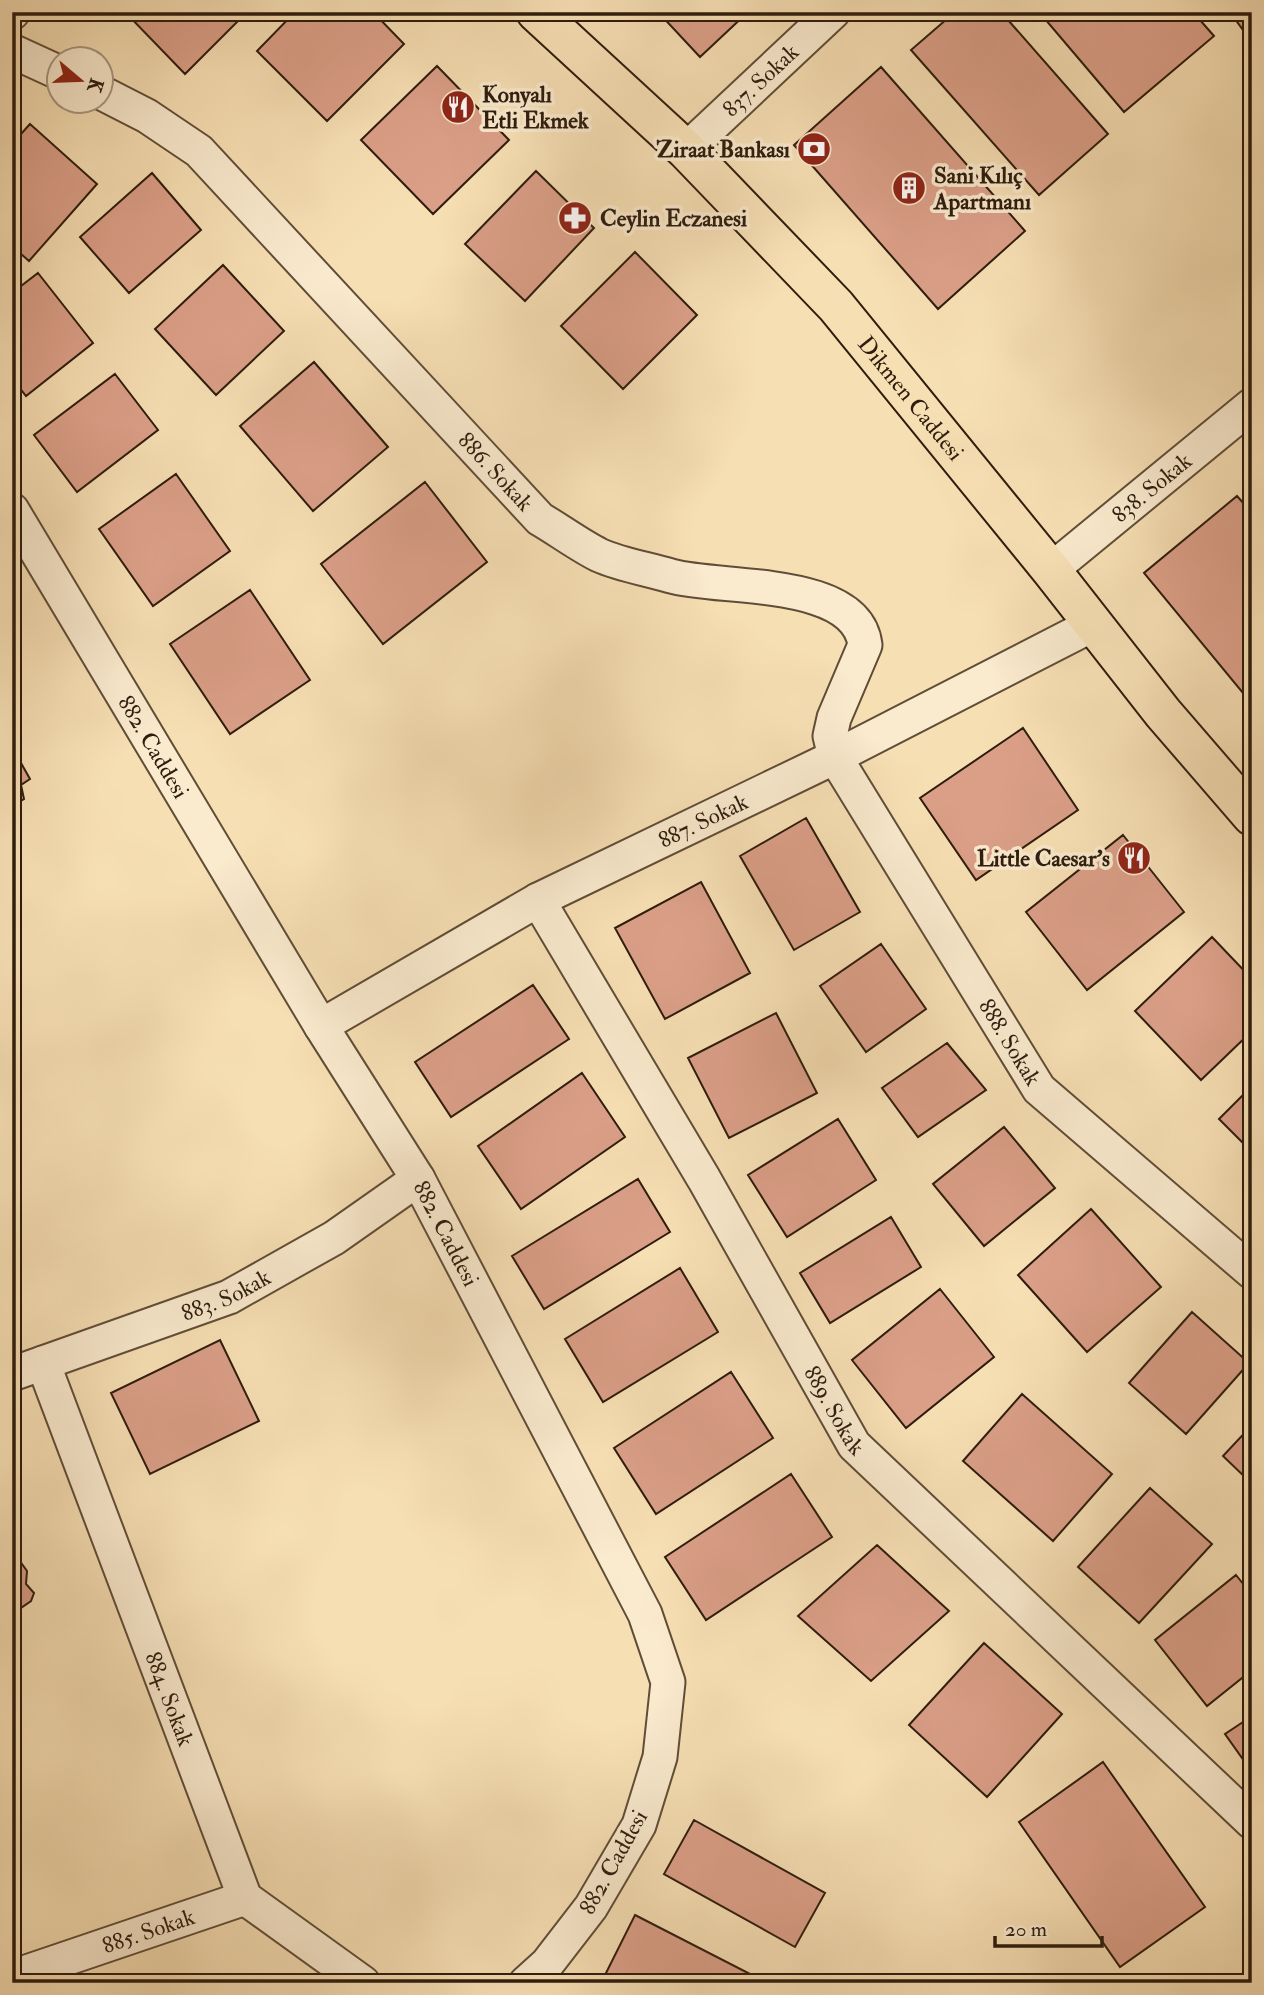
<svg xmlns="http://www.w3.org/2000/svg" width="1264" height="1995" viewBox="0 0 1264 1995" font-family="'IM FELL Double Pica',serif">
<rect width="100%" height="100%" fill="#f7dfb4"/>
<filter id="stains"><feTurbulence type="fractalNoise" baseFrequency=".00286" numOctaves="4"/><feColorMatrix values="0 0 0 0 .2 0 0 0 0 .09 0 0 0 0 .02 0 0 0 .5 -.17"/></filter>
<radialGradient id="worn" r=".72"><stop offset=".6" stop-color="#630" stop-opacity="0"/><stop offset="1" stop-color="#630" stop-opacity=".3"/></radialGradient>
<!-- building -->
<path fill="#db9f88" stroke="#2e1c0d" stroke-width="2" d="M125 12H247L185 74Z
M295 12H373L404 44 327 121 257 51Z
M658 12H748L700 57Z
M955 12H1001L1108 134 1039 195 911 50Z
M1039 12H1193L1214 36 1124 112Z
M1230 12H1252V23L1243 30Z
M437 66 509 140 433 214 361 140Z
M881 67 1025 231 938 309 794 145Z
M30 124 97 184 29 261 12 246V144Z
M536 171 594 228 525 301 465 244Z
M152 173 201 230 129 293 80 237Z
M635 252 697 315 623 389 561 326Z
M223 265 284 331 216 395 155 329Z
M38 273 93 343 26 396 12 378V293Z
M314 362 388 447 313 511 240 426Z
M115 374 158 430 77 492 34 435Z
M176 474 230 551 153 606 99 529Z
M425 482 487 562 383 644 321 564Z
M1237 496 1252 513V704L1144 573Z
M250 590 310 680 230 734 170 644Z
M1023 728 1078 810 976 880 920 798Z
M12 747 30 779 21 785 24 799 12 806Z
M806 818 860 912 794 950 740 856Z
M1123 835 1184 912 1087 990 1026 912Z
M701 882 750 973 665 1019 615 928Z
M1212 937 1252 979V1031L1201 1080 1135 1011Z
M881 944 926 1009 866 1052 820 986Z
M533 985 569 1039 451 1117 415 1062Z
M776 1013 817 1093 729 1138 688 1058Z
M947 1043 986 1090 918 1137 882 1088Z
M582 1073 625 1137 521 1209 478 1146Z
M1252 1086V1152L1219 1119Z
M838 1119 876 1180 787 1237 748 1175Z
M1004 1127 1055 1188 984 1246 933 1184Z
M638 1179 670 1232 544 1309 512 1256Z
M1091 1209 1161 1287 1087 1352 1018 1275Z
M891 1217 921 1267 830 1323 800 1273Z
M680 1268 718 1332 603 1402 565 1339Z
M940 1289 994 1357 906 1428 852 1360Z
M1192 1312 1249 1363 1186 1434 1129 1383Z
M220 1340 259 1421 150 1474 111 1393Z
M731 1372 773 1438 656 1514 614 1448Z
M1022 1394 1112 1474 1053 1541 963 1461Z
M1252 1425V1484L1223 1456Z
M791 1474 832 1537 706 1620 665 1557Z
M1150 1488 1212 1544 1139 1623 1078 1567Z
M877 1545 949 1611 871 1681 798 1616Z
M12 1550 27 1571 26 1584 34 1593 31 1601 12 1614Z
M1236 1575 1252 1595V1670L1207 1706 1155 1640Z
M984 1643 1062 1714 987 1797 909 1725Z
M1252 1716V1772L1225 1734Z
M1103 1762 1205 1907 1120 1967 1019 1822Z
M694 1820 825 1893 795 1947 664 1874Z
M635 1915 752 1975 748 1983H601Z"/>
<g fill="none" stroke-linecap="round" stroke-linejoin="round">
<!-- minor casing -->
<g stroke="#604d37" stroke-width="37">
<g id="minor">
<path d="M12 13 13 12"/>
<path d="M12 51 60 73"/>
<path id="s1" d="M102 93 147 116 199 151 540 519C559 530 579 545 599 555 621 565 648 569 671 576 720 590 857 577 865 645L834 718 830 736 835 757 1039 1089 1252 1272"/>
<path id="s2" d="M686 150 833 12"/>
<path id="s3" d="M12 510 321 1026 418 1179 645 1614 668 1682 660 1757 639 1825 591 1907 547 1964 526 1983"/>
<path id="s4" d="M1051 570 1252 405"/>
<path id="s5" d="M538 900 704 1179 854 1445 1252 1822"/>
<path id="s6" d="M321 1026 538 900 835 757 1092 625"/>
<path id="s7" d="M43 1363 245 1898 363 1983"/>
<path id="s8" d="M12 1374 229 1297 334 1238 418 1179"/>
<path id="s9" d="M12 1977 245 1898"/>
</g>
</g>
<!-- primary casing -->
<g stroke="#2e1c0d" stroke-width="42">
<g id="primary">
<path id="s10" d="M536 12 686 150 836 306 1051 570 1163 713 1252 816"/>
</g>
</g>
<!-- minor -->
<use href="#minor" stroke="#faeace" stroke-width="33"/>
<!-- primary -->
<use href="#primary" stroke="#f7dfb4" stroke-width="38"/>
</g>
<!-- icons -->
<defs>
<g id="restaurant-disc" transform="scale(1.75)"><circle r="9.5" fill="#8f2418" stroke="#faeace"/><path d="M-5-6h1v4h1v-4h1v4h1v-4h1v5L-1.5 .5V6h-2V.5L-5-1ZM5-6V6H3V1.5H1.5Q1.5-4 5-6Z" fill="#fff"/></g>
<g id="bank-disc" transform="scale(1.75)"><circle r="9.5" fill="#8f2418" stroke="#faeace"/><path d="M-6-4H6V4H-6ZM0-2.3a2.3 2.3 0 1 0 0 4.6a2.3 2.3 0 1 0 0-4.6Z" fill="#fff"/></g>
<g id="building-disc" transform="scale(1.75)"><circle r="9.5" fill="#8f2418" stroke="#faeace"/><path d="M-4-6H4V6H1V3H-1V6H-4ZM-2.5-4.3h1.7v1.8h-1.7ZM.8-4.3h1.7v1.8H.8ZM-2.5-1h1.7V.8h-1.7ZM.8-1h1.7V.8H.8Z" fill="#fff"/></g>
<g id="pharmacy-disc" transform="scale(1.75)"><circle r="9.5" fill="#8f2418" stroke="#faeace"/><path d="M-2-6h4v4h4v4h-4v4h-4v-4h-4v-4h4Z" fill="#fff"/></g>
</defs>
<g fill-rule="evenodd">
<use href="#restaurant-disc" x="458" y="107"/>
<use href="#bank-disc" x="814" y="149"/>
<use href="#building-disc" x="909" y="188"/>
<use href="#pharmacy-disc" x="575" y="218"/>
<use href="#restaurant-disc" x="1134" y="858"/>
</g>
<g text-anchor="middle" stroke-width="7" stroke-linejoin="round" paint-order="stroke">
<!-- street labels -->
<g font-size="23" fill="#2e1c0d" stroke="#faeace">
<text dy="8" stroke="none"><textPath href="#s2" startOffset="102">837. Sokak</textPath></text>
<text dy="8" stroke="none"><textPath href="#s10" startOffset="539">Dikmen Caddesi</textPath></text>
<text dy="8" stroke="none"><textPath href="#s1" startOffset="550">886. Sokak</textPath></text>
<text dy="8" stroke="none"><textPath href="#s4" startOffset="130">838. Sokak</textPath></text>
<text dy="8" stroke="none"><textPath href="#s3" startOffset="276">882. Caddesi</textPath></text>
<text dy="8" stroke="none"><textPath href="#s6" startOffset="434">887. Sokak</textPath></text>
<text dy="8" stroke="none"><textPath href="#s1" startOffset="1432">888. Sokak</textPath></text>
<text dy="8" stroke="none"><textPath href="#s3" startOffset="844">882. Caddesi</textPath></text>
<text dy="8" stroke="none"><textPath href="#s8" startOffset="228">883. Sokak</textPath></text>
<text dy="8" stroke="none"><textPath href="#s5" startOffset="590">889. Sokak</textPath></text>
<text dy="8" stroke="none"><textPath href="#s7" startOffset="359">884. Sokak</textPath></text>
<text transform="translate(613 1862) rotate(-61)" y="8">882. Caddesi</text>
<text dy="8" stroke="none"><textPath href="#s9" startOffset="144">885. Sokak</textPath></text>
</g>
<!-- poi labels -->
<g font-size="23" font-weight="bold" fill="#2e1c0d" stroke="#faeace" text-anchor="start">
<text x="482" y="102">Konyalı<tspan x="482" dy="26">Etli Ekmek</tspan></text>
<text x="790" y="157" text-anchor="end">Ziraat Bankası</text>
<text x="934" y="183">Sani Kılıç<tspan x="934" dy="26">Apartmanı</tspan></text>
<text x="600" y="226">Ceylin Eczanesi</text>
<text x="1110" y="866" text-anchor="end">Little Caesar's</text>
</g>
</g>
<!-- margin -->
<rect width="1264" height="1995" fill="none" stroke="#f7dfb4" stroke-width="42"/>
<rect x="14" y="14" width="1236" height="1967" fill="none" stroke="#2e1c0d" stroke-width="3.5"/>
<rect x="21" y="21" width="1222" height="1953" fill="none" stroke="#2e1c0d" stroke-width="2"/>
<!-- north arrow -->
<g transform="translate(80 80) rotate(109)"><circle r="33" fill="#faeace" stroke="#a89881" stroke-width="2"/>
<path d="M0-5L12 26L0 18L-12 26Z" fill="#8f2418"/>
<text y="-10" font-size="19" font-weight="bold" text-anchor="middle" fill="#2e1c0d">K</text>
</g>
<!-- scale -->
<path d="M995 1936v10h107v-10" fill="none" stroke="#2e1c0d" stroke-width="3.5"/>
<text x="1005" y="1936" font-size="21" fill="#2e1c0d" stroke="#faeace" stroke-width="5" paint-order="stroke">20 m</text>
<rect width="100%" height="100%" filter="url(#stains)"/>
<rect width="100%" height="100%" fill="url(#worn)"/>
</svg>
